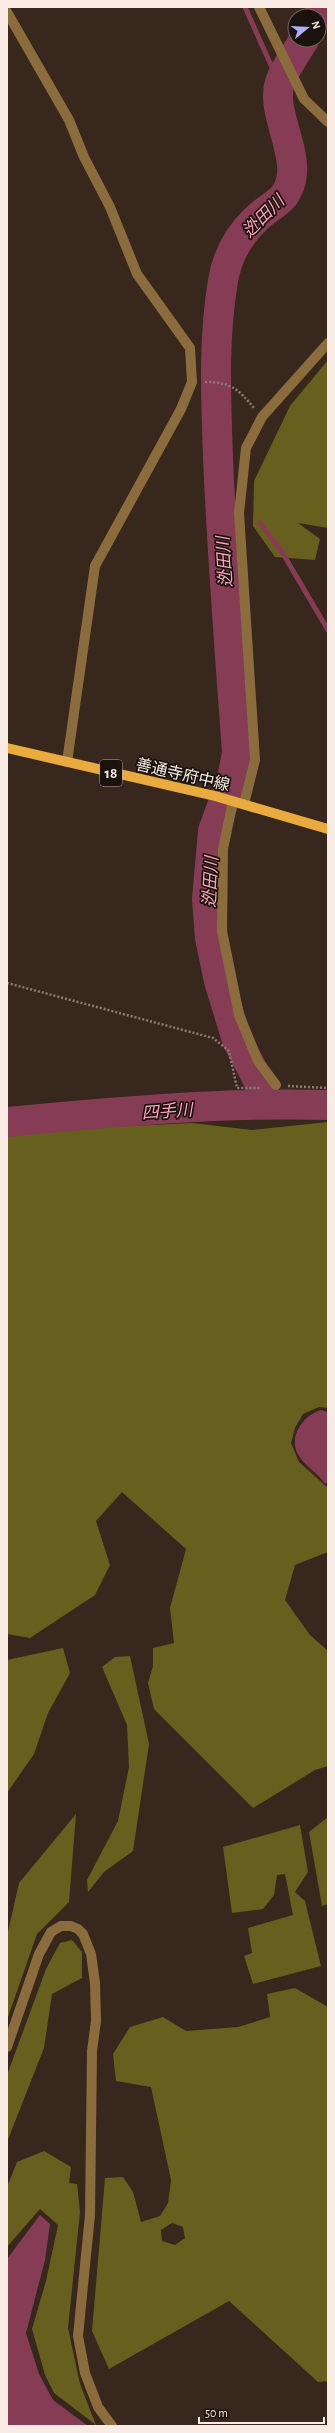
<svg xmlns="http://www.w3.org/2000/svg" width="335" height="2433" viewBox="0 0 335 2433" font-family="'Alegreya Sans','Noto Sans JP',sans-serif">
<rect width="100%" height="100%" fill="#38271c"/>
<!-- forest -->
<path fill="#665f1e" fill-rule="evenodd" d="M328 360V528L298 523 320 539 315 560 275 557 253 526 254 481 290 406Z
M328 1122V1408L319 1407 303 1414 295 1428 291 1443 299 1462 328 1488V1552L295 1565 285 1600 310 1635 328 1651V1766L315 1770 253 1808 154 1709 148 1683 153 1666V1648L174 1643 170 1608 186 1549 122 1492 96 1521 110 1565 95 1595 30 1638 7 1634V1132L192 1123 252 1130Z
M63 1648 70 1673 48 1713 34 1754 7 1793V1660Z
M130 1656 149 1744 133 1851 104 1872 88 1892 87 1880 118 1821 129 1767 127 1725 102 1667 115 1657Z
M76 1814 69 1902 37 1934 7 2020V1936L19 1883Z
M328 1817V1904L322 1906 309 1832Z
M300 1825 308 1872 295 1892 305 1901 321 1966 253 1984 244 1956 252 1953 248 1928 293 1915 285 1874 277 1875 274 1895 263 1909 232 1913 223 1847Z
M72 1940 82 1952V1978L52 1994 44 2048 7 2142V2075L46 1969 60 1943Z
M295 1988 328 2007V2381L318 2382 229 2301 109 2369 92 2331 105 2178 123 2177 133 2192 141 2222 160 2216 168 2203 171 2180 151 2087 116 2081 113 2054 130 2027 163 2017 186 2031 238 2027 270 2017 267 1994ZM172 2223 183 2227 185 2238 175 2245 162 2241 161 2230Z
M44 2151 71 2167 69 2183 77 2184 80 2212 68 2328 80 2384 96 2425 54 2393 45 2375 32 2329 46 2281 58 2225 40 2209 7 2247V2187L17 2162Z"/>
<!-- water -->
<path fill="#873c55" d="M321 1410 328 1412V1481L325 1484C318 1473 306 1467 299 1456 287 1438 303 1415 321 1410Z
M40 2215 50 2224 45 2260 26 2333 39 2374 53 2400 88 2426H7V2259Z"/>
<g fill="none" stroke-linecap="round" stroke-linejoin="round">
<!-- stream -->
<path stroke="#873c55" stroke-width="5" d="M245 7 279 83
M221 514 230 513
M260 523 282 552 328 630"/>
<!-- river -->
<path stroke="#873c55" stroke-width="30" d="M318 16 323 7
M262 1104 259 1082 237 1040 219 981 210 938 207 899 213 831 232 779 237 753C230 654 222 556 218 457 216 398 213 340 223 281 227 257 239 235 256 219 272 203 289 202 292 174 295 146 271 109 280 82 285 68 296 53 304 40
M7 1122C113 1112 221 1102 328 1105"/>
<!-- path -->
<path stroke="#8b7d73" stroke-width="2.5" stroke-dasharray="2 2" stroke-linecap="butt" d="M205 382C231 382 238 389 254 408
M7 983 213 1038 229 1051 237 1088H261
M288 1086 328 1088"/>
<!-- minor -->
<path stroke="#8a6c3d" stroke-width="10" d="M259 7 304 99 328 122
M7 12 69 120 84 157 110 207 137 274 190 348 192 382 181 409 95 566 67 762
M233 801 223 849 222 931 239 1015 258 1061 276 1085
M244 804 255 760 239 513 246 448 262 417 328 343
M7 2047 39 1954 51 1932 61 1926H71L78 1929 83 1934 91 1954 95 1983 96 2021 92 2051 90 2215 78 2336 85 2373 98 2407 112 2426"/>
<!-- major -->
<path stroke="#e9ab3d" stroke-width="10" d="M7 748 215 796 328 829"/>
</g>
<g text-anchor="middle" stroke-width="3.5" stroke-linejoin="round" paint-order="stroke">
<!-- shield labels -->
<rect fill="#19120d" stroke="#b4aaa4" stroke-width="1" x="100" y="760" width="22" height="26" rx="3"/>
<g font-size="15" font-weight="bold" fill="#f7ebe4">
<text x="111" y="778">18</text>
</g>
<!-- street labels -->
<g font-size="16" fill="#f7ebe4" stroke="#19120d">
<text transform="translate(183 774) rotate(13)" y="6">善通寺府中線</text>
</g>
<!-- water labels -->
<g font-size="17" font-style="italic" fill="#ffa6c0" stroke="#19120d">
<text transform="translate(263 216) rotate(-45)" y="6">迯田川</text>
<text transform="translate(224 562) rotate(-94)" y="6">迯田川</text>
<text transform="translate(210 882) rotate(-87)" y="6">迯田川</text>
<text transform="translate(167 1111) rotate(-4)" y="6">四手川</text>
</g>
</g>
<!-- border -->
<rect width="335" height="2433" fill="none" stroke="#f7ebe4" stroke-width="16"/>
<!-- north arrow -->
<g transform="translate(307 28) rotate(72)"><circle r="19" fill="#19120d" stroke="#726963"/>
<path d="M0-3L7 15L0 10L-7 15Z" fill="#afaefa"/>
<text y="-6" font-size="11" font-weight="bold" text-anchor="middle" fill="#f7ebe4">N</text>
</g>
<!-- scale -->
<path d="M199 2417v6h125v-6" fill="none" stroke="#f7ebe4" stroke-width="2"/>
<text x="205" y="2417" font-size="12" fill="#f7ebe4" stroke="#19120d" stroke-width="3" paint-order="stroke">50 m</text>
</svg>
